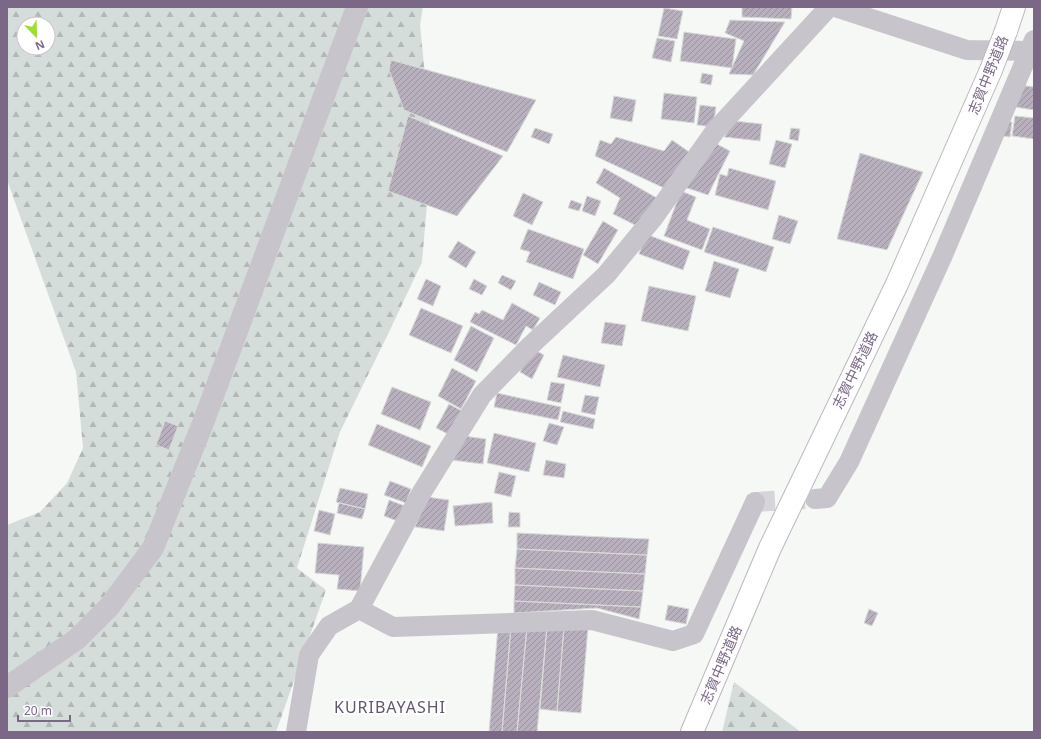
<svg xmlns="http://www.w3.org/2000/svg" width="1041" height="739" viewBox="0 0 1041 739" font-family="'Noto Sans','Noto Sans JP',sans-serif">
<defs>
<pattern id="forest-firs" width="22" height="20" patternUnits="userSpaceOnUse"><rect width="22" height="20" fill="#d5dddb"/><path d="M5 1l3.5 6h-7zM16 11l3.5 6h-7z" fill="#b2b7b7"/></pattern>
<pattern id="building-hatch" width="6" height="6" patternUnits="userSpaceOnUse"><rect width="6" height="6" fill="#b8b1bd"/><path d="M-1 1l2-2M0 6l6-6M5 7l2-2" fill="none" stroke="#9b949f"/></pattern>
</defs>
<rect width="100%" height="100%" fill="#f6f8f6"/>
<!-- forest -->
<path fill="url(#forest-firs)" fill-rule="evenodd" d="M7 7H423L420 25 432 147 422 262 390 330 340 432 297 568 326 590 276 732H7V525L40 512 67 483 83 448 76 372 7 180ZM24 24H48V48H24Z
M734 682 801 732H722Z"/>
<!-- building -->
<path fill="url(#building-hatch)" stroke="#d8dad8" d="M742 7H792L791 19 742 17Z
M664 8 683 11 677 39 658 36Z
M730 20 785 22 753 75 729 74 744 41 725 33Z
M684 32 736 39 732 68 680 61Z
M657 38 675 41 671 62 652 58Z
M391 60 536 100 507 152 404 110 389 70Z
M702 73 713 75 711 85 700 83Z
M1020 85 1034 87V110L1015 107Z
M664 93 697 97 694 123 661 119Z
M614 96 636 100 632 122 610 118Z
M700 105 716 107 713 127 697 125Z
M408 116 503 156 457 216 388 191Z
M1015 116 1034 118V139L1012 136Z
M735 121 762 124 760 141 724 137Z
M1005 121 1012 122 1010 137 1003 136Z
M535 128 553 134 549 144 531 137Z
M791 128 800 129 798 141 789 139Z
M616 137 664 151 672 140 692 154 666 189 595 156 600 140 611 144Z
M776 140 792 144 785 168 769 164Z
M715 143 730 151 708 195 684 187Z
M860 153 923 172 887 250 837 239Z
M604 168 657 198 635 225 613 214 620 198 596 183Z
M729 168 776 181 768 210 715 195 720 174 727 176Z
M681 191 696 197 687 220 710 229 702 250 664 236Z
M523 193 543 202 532 225 513 216Z
M587 196 601 201 595 216 582 211Z
M571 200 582 204 579 211 568 208Z
M779 215 798 221 790 244 772 239Z
M603 221 618 230 598 264 583 255Z
M713 227 774 247 766 272 704 252Z
M528 229 584 249 573 279 526 262 530 252 520 249Z
M646 234 690 251 683 270 639 254Z
M458 241 476 252 466 268 448 257Z
M714 261 739 269 730 298 705 291Z
M502 275 516 281 511 290 498 283Z
M426 279 441 286 433 306 417 299Z
M474 279 487 286 482 295 469 289Z
M539 282 561 292 555 305 533 295Z
M649 286 696 296 688 331 641 321Z
M512 303 540 318 533 330 526 326 516 345 470 322 475 312 479 314 482 310 503 320Z
M421 308 463 326 451 353 409 335Z
M605 322 626 325 622 346 601 343Z
M471 326 494 338 477 372 454 360Z
M531 348 544 355 532 379 520 372Z
M563 355 605 365 600 387 557 377Z
M452 368 476 381 461 409 438 396Z
M551 382 565 384 561 403 547 400Z
M392 387 431 402 420 430 381 414Z
M497 393 561 407 558 420 494 407Z
M585 395 599 397 595 415 581 412Z
M449 404 462 411 450 435 436 428Z
M563 411 595 419 593 429 560 422Z
M165 421 178 426 169 450 156 445Z
M549 423 564 427 557 445 543 441Z
M377 424 431 446 422 467 368 445Z
M494 433 536 443 529 472 487 463Z
M464 436 486 439 483 464 451 460Z
M546 460 566 464 564 478 543 475Z
M499 472 516 476 511 497 494 493Z
M390 481 411 489 406 503 384 495Z
M340 488 368 494 365 509 336 502Z
M427 497 449 500 444 531 415 527Z
M389 500 405 506 400 522 384 516Z
M492 502 493 523 455 526 453 506Z
M339 503 365 509 362 519 337 513Z
M319 510 335 514 330 535 314 531Z
M509 512 520 513V527H508Z
M517 533 649 539 647 555 517 549Z
M318 543 364 547 360 591 337 589 339 575 315 573Z
M517 549 647 555 645 574 515 568Z
M515 568 645 574 643 591 515 585Z
M515 585 643 591 641 607 514 601Z
M514 601 641 607 639 619 597 608 514 613Z
M668 605 689 609 686 624 665 620Z
M869 609 878 613 872 626 864 623Z
M498 627H511L502 732H489Z
M511 627H527L517 732H502Z
M527 627H547L537 732H517Z
M547 627H564L557 711 540 709Z
M564 627H588L581 713 557 711Z"/>
<g fill="none" stroke-linecap="round" stroke-linejoin="round">
<!-- minor-tunnel -->
<path stroke="#d7d4da" stroke-width="20" stroke-dasharray="20 10" stroke-linecap="butt" d="M755 502 807 499"/>
<!-- primary casing -->
<g stroke="#bcb7bf" stroke-width="24">
<path id="primary" d="M1006 31 1014 7
M692 732 770 548 897 284 991 70"/>
</g>
<!-- minor -->
<path stroke="#c8c4cb" stroke-width="20" d="M835 7 967 50 1034 51
M815 499 827 498 849 462 943 255 1034 40
M359 609 393 627 592 620 673 641 694 634 755 502
M296 732 309 655 329 626 359 609 422 492 482 395 530 346 606 275 654 217 715 131 829 7"/>
<!-- tertiary -->
<path stroke="#c8c4cb" stroke-width="22" d="M7 687 77 639 109 607 153 548 203 423 357 7"/>
<!-- primary -->
<use href="#primary" stroke="#fff" stroke-width="22"/>
<!-- primary-bridge casing -->
<g stroke="#bcb7bf" stroke-width="24" stroke-linecap="butt">
<path id="primary-bridge" d="M991 70 1006 31"/>
</g>
<!-- primary-bridge -->
<use href="#primary-bridge" stroke="#fff" stroke-width="22"/>
</g>
<g text-anchor="middle" stroke-width="4" stroke-linejoin="round" paint-order="stroke">
<!-- street labels -->
<g font-size="14" fill="#7a6886" stroke="#fff">
<text transform="translate(988 75) rotate(-68)" y="5">志賀中野道路</text>
<text transform="translate(855 370) rotate(-64)" y="5">志賀中野道路</text>
<text transform="translate(721 665) rotate(-67)" y="5">志賀中野道路</text>
</g>
<!-- quarter labels -->
<g font-size="16" letter-spacing="1" fill="#62566b" stroke="#fff">
<text x="390" y="713">KURIBAYASHI</text>
</g>
</g>
<!-- border -->
<rect width="1041" height="739" fill="none" stroke="#7a6886" stroke-width="16"/>
<!-- north arrow -->
<g transform="translate(36 36) rotate(157)"><circle r="19" fill="#ffffff" stroke="#cac3cf"/>
<path d="M0-3L7 15L0 10L-7 15Z" fill="#9ee02f"/>
<text y="-6" font-size="11" font-weight="bold" text-anchor="middle" fill="#7a6886">N</text>
</g>
<!-- scale -->
<path d="M18 715v6h52v-6" fill="none" stroke="#7a6886" stroke-width="2"/>
<text x="24" y="715" font-size="12" fill="#7a6886" stroke="#ffffff" stroke-width="3" paint-order="stroke">20 m</text>
</svg>
